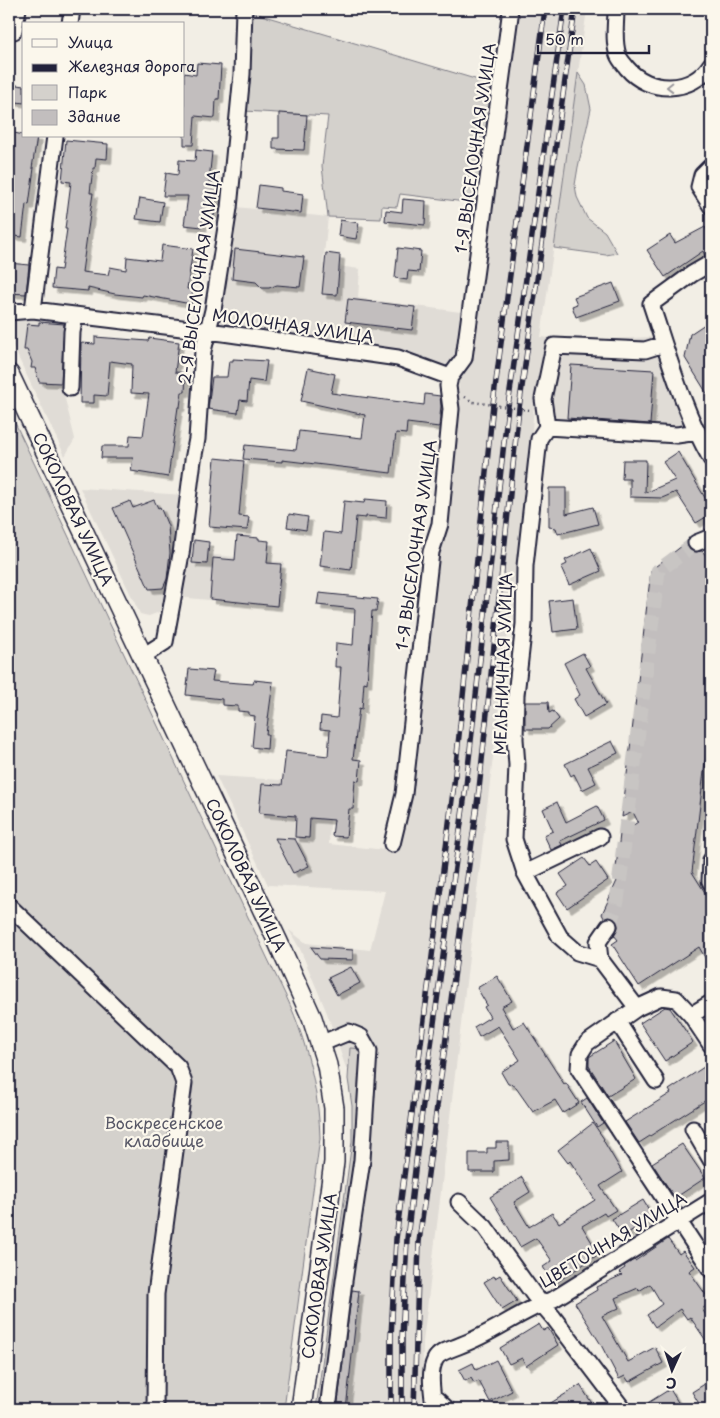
<svg xmlns="http://www.w3.org/2000/svg" width="720" height="1418" viewBox="0 0 720 1418" font-family="'Playpen Sans',sans-serif">
<defs>
<filter id="shadow"><feDropShadow dx="4.5" dy="4.5" stdDeviation="0" flood-color="#0004"/></filter>
</defs>
<rect width="100%" height="100%" fill="#f2eee5"/>
<filter id="ink" filterUnits="userSpaceOnUse"><feTurbulence type="fractalNoise" baseFrequency=".02" numOctaves="2"/><feDisplacementMap in="SourceGraphic" scale="10" xChannelSelector="R" yChannelSelector="G"/><feConvolveMatrix kernelMatrix="1 2 1 2 8 2 1 2 1" color-interpolation-filters="sRGB"/></filter>
<g filter="url(#ink)">
<!-- built -->
<path fill="#e0dcd6" d="M514 9H587L541 337 579 341 651 337 667 370 684 424 678 429 554 419 534 404 532 431 423 1342 422 1409H324L357 1161 351 1048 349 1068H346L327 1013 300 949 289 930 306 943 370 950 385 891 268 885 216 776 332 783 329 844 395 851 438 555 447 516 460 372 436 367 404 355 226 326 219 320 217 309 236 207 328 217 323 264 360 269 358 298 475 314Z
M30 316 69 321 63 391 75 439 65 456 9 338V321Z
M80 488 184 495 169 595 162 611 149 616 140 614Z
M185 552 284 562 280 607 178 597Z"/>
<!-- green -->
<path fill="#d4d1cc" stroke="#7b7a84" d="M251 12 505 88 490 205 400 194 397 207 382 206 381 219 328 217 322 166 328 116 244 111Z
M578 73 586 85 591 109 578 167 575 185 577 197 587 218 605 232 617 253 606 255 554 248Z
M9 410 264 951C275 975 289 999 298 1025 311 1061 319 1099 320 1138L284 1409H9Z
M350 1048 364 1049 357 1161 324 1409H316L352 1141V1106L348 1079Z"/>
<!-- building -->
<path fill="#c2bebe" stroke="#22223b" filter="url(#shadow)" d="M197 63 221 65 219 99H216L215 118 195 116 193 145H184V73L196 75Z
M9 84 24 86V103L9 101Z
M279 113 307 115 304 150 273 149V138H279Z
M9 132 24 135V136L37 137 32 168H34L29 205 26 204 22 237 9 235Z
M66 140 108 144 107 159 96 158 95 168H93L90 193H93L82 272 108 275 110 267 126 270 127 257 160 261 162 245 193 249 187 289 193 290 191 304 143 295 142 297 115 294 88 288V291L52 288 54 269 61 270 67 229H65L71 182 62 181Z
M196 150 212 152 209 181 219 182 214 216 204 214 202 227 184 225 188 196H163L166 173 178 175 179 160 195 161Z
M259 185 281 188V191L303 194 301 213 256 208Z
M140 198 163 202 160 222 136 219Z
M403 199 426 201 425 225 385 221 386 210 402 212Z
M340 220 359 223 356 239 338 236Z
M705 227 711 238V254L705 256 703 251 665 277 647 250 670 235 675 243Z
M398 248 421 251 419 272 408 271 407 280 395 278Z
M235 249 304 257 300 287 277 285 269 288H262L256 282 232 279Z
M326 253 340 255 337 295 322 294Z
M9 263 29 265 26 294 9 293Z
M613 283 620 301 576 317 572 306 577 304 574 297Z
M348 299 415 307 412 330 345 322Z
M711 320V400L685 358 690 334Z
M39 322 64 324 61 383 39 382 35 368H31L32 362 27 350H24L27 324 39 325Z
M95 337 148 341 149 338 179 342 175 372 186 373 185 392H182L180 407H178L168 477 131 471 133 458H101L102 446H129L130 435 143 436 149 394 131 393 132 364 110 361 107 396 94 395V403H80L81 343 95 344Z
M233 359 267 361 264 382 249 380 247 401 240 400 238 413 208 409 212 377H227L229 361H233Z
M571 365 654 370 650 424 567 418Z
M308 368 335 374 331 393 424 405 425 394 440 396 441 406 439 427 407 423 406 434 396 433 391 473 282 460V462L243 459 245 445 296 450 299 431 362 438 365 415 301 401Z
M678 452 711 508V514L696 523 676 492 662 498 630 497V479H622L623 460H646L645 493 675 480 663 462Z
M215 458 244 461 239 516 249 517 247 530 209 527Z
M549 488H566V514L593 507 598 524 558 534 556 528 549 527Z
M365 499 387 501 386 518 366 516V518L356 517 351 570 320 566 324 532 341 534 344 501 364 503Z
M154 500 158 508 160 507 168 526 170 553 167 579 163 588 149 589 113 508 130 501 133 508Z
M289 514 308 517 306 530 287 527Z
M237 536 259 538V540L269 541 267 563 281 564 277 606 210 599 213 558 235 560Z
M194 540 209 542 207 564 192 563Z
M687 542 691 551 695 552 702 551 711 561V681L709 697H711V713L692 872 711 902V968L699 947 639 986 612 944 618 940 614 935 618 927 617 922 610 917 604 918 602 914 621 872 615 876 620 834 638 822 633 812 622 817 651 570Z
M591 548 601 571 569 585 561 567 567 564 565 560Z
M319 593 378 599 376 611H372L367 683 364 682 362 709 359 708 353 759 361 760 359 781 355 780 353 809H349L346 837 332 836 334 820 310 818 309 838 295 837 296 816 259 813 262 784 282 785 286 751 328 756 330 730 320 729 321 716 337 718 341 667H335L336 643 353 645 355 609 317 605Z
M573 598 577 629 553 632 549 601Z
M583 653 590 666 586 668 606 704 584 717 574 699 580 695 564 663Z
M189 669 214 671 212 681 253 684 254 680 273 682 266 734H268L267 749 252 747 255 716 249 715V712L238 711V706L222 705V699L186 695Z
M525 702H548L549 713 553 711 559 719 548 729H525Z
M612 741 618 753 588 767 596 783 582 790 574 774 571 776 565 764Z
M557 802 566 822 597 806 604 820 560 841 562 845 551 850 544 835 553 831 543 809Z
M275 838 295 839 309 866 293 873Z
M584 858 590 866 596 862 608 880 567 908 557 893 568 886 560 874Z
M311 947 353 950V960L320 959Z
M351 967 360 983 337 995 328 978Z
M497 976 512 1001 501 1007 513 1028 524 1022 564 1084 566 1083 579 1103 563 1113 555 1100 533 1112 514 1085 508 1084 501 1072 520 1060 498 1026 479 1037 474 1027 490 1017 484 1007 487 1005 477 988Z
M665 1007 670 1008 693 1042 665 1061 640 1023Z
M614 1041 636 1079 608 1096 589 1066V1057Z
M707 1065 711 1071V1097L639 1143 625 1122 671 1093 669 1090Z
M587 1098 603 1123 597 1127 581 1102Z
M593 1123 604 1139 603 1140 622 1172 600 1186 616 1210 606 1216 604 1213 582 1226 599 1254 554 1284 543 1267 552 1261 536 1238 520 1247 490 1197 522 1177 530 1192 514 1202 529 1227 552 1213 559 1223 595 1200 570 1161 568 1163 558 1150Z
M496 1142H509V1160L494 1161V1172H469V1153H487V1148H496Z
M682 1144 705 1178 675 1198 652 1163Z
M643 1200 653 1217 623 1236 612 1219Z
M668 1239 679 1254 683 1251 695 1267 689 1271 711 1302 702 1309 711 1323V1348L690 1317 687 1319 680 1309 655 1327 647 1315 662 1304 650 1284 639 1291 638 1288 615 1298 619 1308 602 1316 628 1362 655 1347 663 1363 629 1382 625 1376 619 1379 600 1343 575 1303 597 1290 596 1287 622 1275 619 1272 625 1268 624 1266 634 1260 635 1261Z
M500 1275 517 1301 502 1310 484 1282 494 1276 495 1278Z
M352 1290 359 1291 346 1409H337Z
M539 1324 543 1331 548 1328 558 1345 526 1366 522 1358 509 1364 500 1348Z
M496 1360 512 1391 490 1402 479 1381 474 1383 471 1378 465 1381 459 1370 473 1363 476 1370Z
M711 1380V1401L701 1407 692 1392Z
M580 1385 593 1405 586 1409H541Z
M670 1389 679 1404 670 1409H638Z"/>
<g fill="none" stroke-linecap="round" stroke-linejoin="round">
<!-- minor-tunnel -->
<path stroke="#c8c5c3" stroke-width="15" stroke-dasharray="15 8" stroke-linecap="butt" d="M609 926 617 901 658 571 696 543"/>
<!-- minor casing -->
<g stroke="#22223b" stroke-width="19">
<path id="minor" d="M616 9C616 24 613 41 618 55 620 60 624 64 627 68 649 94 692 94 711 64
M70 24 72 9
M14 31 18 9
M711 166 702 175 699 187 711 206
M711 263 692 274 651 304C668 355 684 413 711 459
M33 310 55 136
M9 312 33 310 223 333 398 358 450 377
M70 388 72 332 75 316
M547 427 539 439 525 566 524 624 516 695 515 739 517 765 514 839 525 873 560 937 577 952 600 959 637 1008
M547 427 543 399 554 346 645 350 664 344
M547 427 677 435 698 432
M696 543 711 537
M143 656 165 642 181 554 193 460 197 439 203 351 213 310 229 208 242 74 244 9
M392 844 404 794 431 552 440 524 451 409 448 386 450 377 464 358 510 16
M711 860 710 881 711 883
M525 873 600 837
M9 906 178 1067 184 1083 156 1294 155 1409
M600 959 598 942 609 926
M691 1015 711 1003
M617 1021 656 1081
M320 1044 349 1032 361 1037 369 1051 362 1160 344 1281 328 1409
M711 1045 691 1015 676 999 661 997 637 1008 587 1043 580 1054 579 1069 711 1270
M693 1129 711 1160
M459 1202 485 1227 534 1295 553 1317 623 1409
M434 1397 447 1409
M434 1409C433 1394 428 1374 435 1360 439 1351 453 1349 461 1345 494 1333 520 1311 554 1299L711 1201"/>
</g>
<!-- major casing -->
<g stroke="#22223b" stroke-width="22">
<path id="major" d="M9 374 278 942 312 1018 327 1065 334 1108V1162L301 1409"/>
</g>
<!-- path -->
<path stroke="#22223b" stroke-width="2.5" stroke-dasharray="1 4" stroke-linecap="butt" d="M465 397 473 402 529 410"/>
<!-- minor -->
<use href="#minor" stroke="#fbf7ec" stroke-width="15"/>
<!-- major -->
<use href="#major" stroke="#fbf7ec" stroke-width="19"/>
<!-- rail casing -->
<g stroke="#22223b" stroke-width="5.5">
<path id="rail" d="M391 1409V1337L396 1239 454 784 493 404 545 9
M402 1409V1338L407 1239 420 1127 466 786 508 406 564 9
M414 1409 419 1242 479 789 519 408 575 9"/>
</g>
<!-- rail -->
<use href="#rail" stroke="#fbf7ec" stroke-width="4" stroke-dasharray="11" stroke-linecap="butt"/>
</g>
<!-- one-way arrows -->
<defs><path id="oneway-chevron" d="M-2-3.5L2.5 0L-2 3.5" fill="none" stroke-width="1.6" stroke-linecap="round" stroke-linejoin="round" transform="scale(1.25)"/></defs>
<use stroke="#99979c" href="#oneway-chevron" transform="translate(670 87) rotate(179)"/>
</g>
<g text-anchor="middle" stroke-width="4.5" stroke-linejoin="round" paint-order="stroke">
<!-- street labels -->
<g font-size="16" fill="#22223b" stroke="#fbf7ec">
<text transform="translate(475 148) rotate(-82)" y="6">1-Я ВЫСЕЛОЧНАЯ УЛИЦА</text>
<text transform="translate(199 277) rotate(-82)" y="6">2-Я ВЫСЕЛОЧНАЯ УЛИЦА</text>
<text transform="translate(293 326) rotate(8)" y="6">МОЛОЧНАЯ УЛИЦА</text>
<text transform="translate(73 509) rotate(65)" y="6">СОКОЛОВАЯ УЛИЦА</text>
<text transform="translate(416 545) rotate(-82)" y="6">1-Я ВЫСЕЛОЧНАЯ УЛИЦА</text>
<text transform="translate(503 664) rotate(-88)" y="6">МЕЛЬНИЧНАЯ УЛИЦА</text>
<text transform="translate(246 875) rotate(65)" y="6">СОКОЛОВАЯ УЛИЦА</text>
<text transform="translate(613 1240) rotate(-31)" y="6">ЦВЕТОЧНАЯ УЛИЦА</text>
<text transform="translate(319 1276) rotate(-82)" y="6">СОКОЛОВАЯ УЛИЦА</text>
</g>
<!-- park labels -->
<g font-size="16" fill="#575766" stroke="#fbf7ec">
<text x="164" y="1129">Воскресенское<tspan x="164" dy="18">кладбище</tspan></text>
</g>
</g>
<!-- margin -->
<rect width="720" height="1418" fill="none" stroke="#fbf7ec" stroke-width="30"/>
<rect x="15" y="15" width="690" height="1388" fill="none" stroke="#22223b" stroke-width="2" filter="url(#ink)"/>
<!-- legend -->
<rect x="22" y="22" width="162" height="115" fill="#fbf7ec" stroke="#a4a2a5"/>
<rect x="32" y="39" width="25" height="8" fill="#fbf7ec" stroke="#a4a2a5"/>
<text x="68" y="48" font-size="15" fill="#22223b">Улица</text>
<rect x="32" y="64" width="25" height="8" fill="#22223b" stroke="#a4a2a5"/>
<text x="68" y="72" font-size="15" fill="#22223b">Железная дорога</text>
<rect x="32" y="85" width="25" height="15" fill="#d4d1cc" stroke="#a4a2a5"/>
<text x="68" y="98" font-size="15" fill="#22223b">Парк</text>
<rect x="32" y="110" width="25" height="15" fill="#c2bebe" stroke="#a4a2a5"/>
<text x="68" y="122" font-size="15" fill="#22223b">Здание</text>
<!-- north arrow -->
<g transform="translate(672 1370) rotate(183)" stroke="#fbf7ec" stroke-width="4" paint-order="stroke">
<path d="M0-4L9 19L0 12L-9 19Z" fill="#22223b"/>
<text y="-8" font-size="14" font-weight="bold" text-anchor="middle" fill="#22223b">С</text>
</g>
<!-- scale -->
<path d="M538 45v8h111v-8" fill="none" stroke="#22223b" stroke-width="2.5"/>
<text x="545" y="45" font-size="15" fill="#22223b" stroke="#fbf7ec" stroke-width="4" paint-order="stroke">50 m</text>
</svg>
